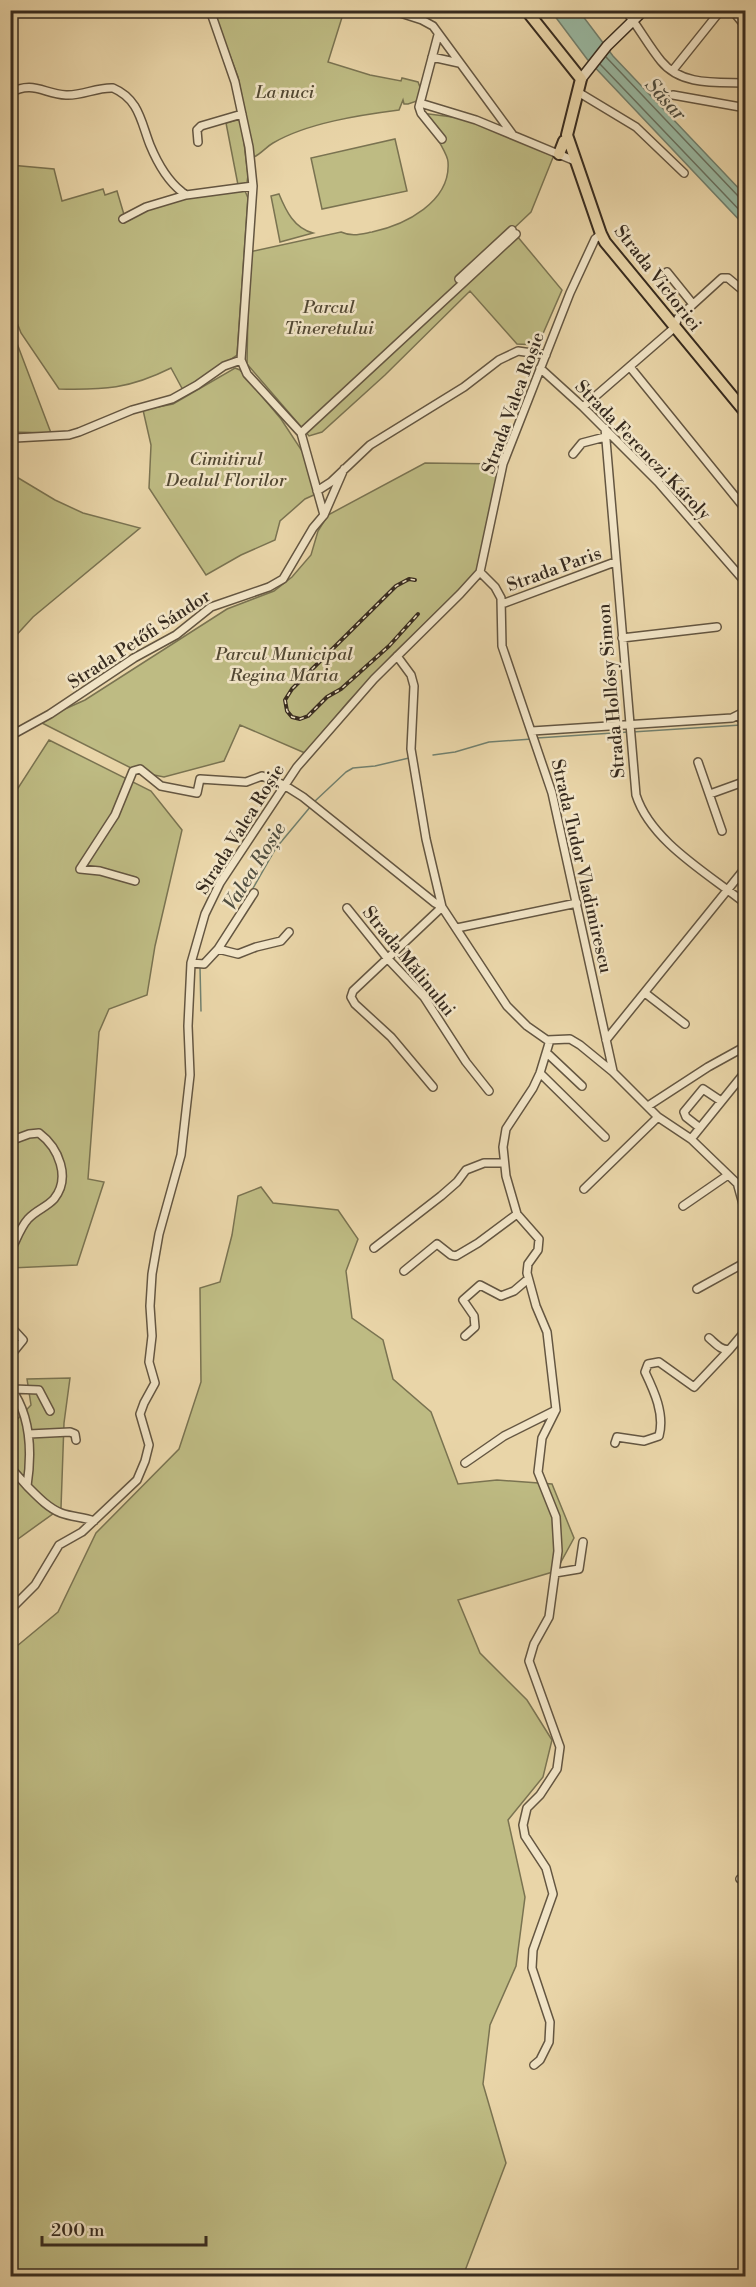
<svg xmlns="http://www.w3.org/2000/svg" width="756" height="2287" viewBox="0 0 756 2287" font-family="'Libre Bodoni',serif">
<rect width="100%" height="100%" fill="#e9d5a8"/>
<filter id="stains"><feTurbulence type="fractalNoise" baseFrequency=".00333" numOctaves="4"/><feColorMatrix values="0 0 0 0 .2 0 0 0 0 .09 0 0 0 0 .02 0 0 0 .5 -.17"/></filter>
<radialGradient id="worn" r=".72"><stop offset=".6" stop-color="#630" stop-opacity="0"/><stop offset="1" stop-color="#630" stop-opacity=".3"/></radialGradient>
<!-- green -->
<path fill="#bebb83" stroke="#7a7351" stroke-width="1.5" d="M213 11H344L328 62 370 75 401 81 402 78 418 82 422 92 420 100 408 104H404L403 100 399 110C360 115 307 123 273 143 266 147 262 153 254 157L238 77Z
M421 113 476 120 554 155 531 212 512 230 562 290 538 345 517 344 470 291 385 375 322 432 309 436 247 364 249 252 341 232C352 237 361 234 372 232 405 225 451 202 448 162 448 154 427 122 421 113Z
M241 119 248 175 247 183 238 185 226 123Z
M395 139 407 191 322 209 311 158Z
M10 165 54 169 62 201 103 189 105 195 117 191 125 218 185 197 245 191 248 198 237 355 184 392 171 368C129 389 104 390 59 389L21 333 11 307Z
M279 194C286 211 294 228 313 233L280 242 271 196Z
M10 325 51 433 11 432Z
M235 368 240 370 281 419 304 454 316 494 305 499 280 521 275 540 241 555 206 575 149 488 151 445 143 410 173 404Z
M425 463 503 464 477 573 394 653 348 702 305 753 240 725 224 761 164 777 139 772 38 721 85 700 227 609 274 591 292 577 311 555 318 531 328 515Z
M10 473 55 500 83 513 140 528 33 617 11 641Z
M49 740 151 791 182 830 155 946 147 995 109 1009 99 1032 88 1179 104 1182 77 1265 11 1268V799Z
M261 1187 273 1203 338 1210 358 1239 346 1271 352 1318 383 1340 393 1379 431 1412 458 1484 497 1480 552 1484 574 1538 556 1571 458 1600 480 1653 527 1700 552 1740 543 1777 508 1820 525 1897 516 1966 490 2025 483 2084 506 2163 463 2276H11V1651L58 1612 96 1533 179 1449 201 1382 200 1288 220 1282 232 1235 238 1196Z
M70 1378 64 1423 61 1508 11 1544 10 1427 31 1405 27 1379Z"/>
<!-- water -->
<path fill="#99b9a3" stroke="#72806e" stroke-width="1.5" d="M551 11H579L613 56 745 195V226L587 59Z"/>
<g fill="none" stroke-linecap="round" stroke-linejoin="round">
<!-- shore -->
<path stroke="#687261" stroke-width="1.5" d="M606 57 739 197 746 199
M600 64 746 217"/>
<!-- stream -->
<path stroke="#72806e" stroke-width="1.5" d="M632 732 741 725
M537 738 628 732
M433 755 455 752 489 742 532 739
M314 802 346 772 353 768 375 766 409 758
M252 890 276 848 311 806
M201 962 214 948
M200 967 201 1011"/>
<!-- street casing -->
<g stroke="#645641" stroke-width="10">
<path id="street" d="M210 10 235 82 249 147 253 186 241 360 247 374 301 433 324 515
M391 10 422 20 433 26 513 135
M625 10C638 26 648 45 661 61 681 86 717 82 746 83
M732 10 746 27
M10 13 19 10
M438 35 419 107 421 113 442 139
M432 57 459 63
M673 70 721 10
M578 92 636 127 684 173
M10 93C33 80 44 94 66 95 82 96 97 87 113 88 139 99 141 122 150 145 157 162 168 181 182 192L186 195 253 186
M673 95 746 108
M420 103 476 120 575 161
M198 142 197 130 201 126 242 114
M123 219 146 207 186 195
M667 272 692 303
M459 279 512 230
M630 367 746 510
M540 368 583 407 658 482 746 583
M583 407 674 328 678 318 722 278H728L746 293
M605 428 636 795C651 842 709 874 746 904
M301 433 516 234
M10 436 15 438 69 435 79 432 132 410 172 399 197 385 224 366 241 360
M573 454 582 443 605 437
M317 491 331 482 370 445 464 387 499 360 518 351 546 355
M480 572 495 587 501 598 502 646 552 793 613 1071
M502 604 615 562
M622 638 717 627
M397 656 411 675 414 686 411 749 426 839 442 907 507 1006 527 1026 547 1040 570 1039 580 1045 613 1072 658 1117 691 1139 746 1192
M740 715 746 731
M532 731 732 718 746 711
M10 736 50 714 134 658 176 635 211 607 269 587 283 579 313 528 324 515 344 469
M698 762 722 831
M710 794 746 781
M135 881 100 871 80 869 115 815 133 771 140 769 161 786 197 793 200 779 246 782 262 776 284 785 303 797 435 903 442 907
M347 908 388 959 424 997 466 1062 489 1091
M457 928 577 903
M218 949 238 954 256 947 281 941 289 932
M191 963 204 964 218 949 254 893
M645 993 685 1024
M606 1040 746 867
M547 1053 582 1086
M540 1073 605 1137
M433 1087 391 1037 355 1004 351 997 353 991 442 907
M648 1106 708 1067 746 1046
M700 1128 686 1117 684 1112 703 1089 721 1101
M691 1139 746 1071
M10 1141 29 1134 39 1133C59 1148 71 1178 54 1199 47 1207 36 1210 28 1219 20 1228 16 1241 10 1252
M738 1186 746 1215
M584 1189 658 1117
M683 1206 728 1175
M374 1248 441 1196 457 1182 466 1170 484 1163H504
M404 1271 437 1244 451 1255 456 1256 478 1243 517 1214
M697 1289 746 1262
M10 1326 23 1340 10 1356
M465 1336 475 1327 474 1316 463 1300 480 1285 501 1296 514 1291 528 1279
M709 1338C715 1343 722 1352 730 1349L746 1330
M10 1387C31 1415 32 1453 27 1486 37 1496 48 1508 61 1513 72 1517 83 1517 94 1521
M13 1389 39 1390 50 1411
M29 1434 70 1432 75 1434 76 1440
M615 1443 617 1437 644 1441 659 1436C665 1414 654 1391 645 1372L648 1364 659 1362 694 1387 730 1349
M465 1463 504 1436 556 1410
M10 1467 27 1486
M555 1573 579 1569 583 1542
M10 1610 35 1585 59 1545 82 1532 137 1480 145 1461 149 1445 140 1414 144 1403 155 1383 149 1362 152 1336 150 1306 152 1274 159 1234 181 1155 190 1075 188 1026 191 963 205 914 220 883 297 767 374 679 460 594 480 572 503 464 570 293 595 239 601 234
M740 1879 746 1876
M534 2065 540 2060 549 2042 550 2022 532 1968 533 1950 553 1894 546 1868 525 1836 523 1825 527 1808 540 1795 557 1769 560 1747 529 1661 534 1644 549 1617 558 1551 556 1517 538 1472 542 1438 556 1410 547 1332 536 1306 527 1273 528 1264 538 1250 539 1239 517 1214 506 1176 503 1147 506 1129 533 1088 540 1073 550 1040"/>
</g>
<!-- secondary casing -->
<g stroke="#372b1f" stroke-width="12">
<path id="secondary" d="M581 79 607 46 644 10"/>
</g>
<!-- primary casing -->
<g stroke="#372b1f" stroke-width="14">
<path id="primary" d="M526 10 581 79 567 135 601 234 605 242 746 413
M559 154 564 141 568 140"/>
</g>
<!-- street -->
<use href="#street" stroke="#f1e4c6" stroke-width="7"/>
<!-- secondary -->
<use href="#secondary" stroke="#f1e4c6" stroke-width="9"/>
<!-- primary -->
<use href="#primary" stroke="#e9d5a8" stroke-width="10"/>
<!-- rail casing -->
<g stroke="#372b1f" stroke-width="4">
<path id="rail" d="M415 580 409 579 396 586 292 689 285 700 287 711 292 717 300 719 308 716 327 697 341 689 389 646 418 614"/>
</g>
<!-- rail -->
<use href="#rail" stroke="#f1e4c6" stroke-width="1.5" stroke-dasharray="4.5" stroke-linecap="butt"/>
</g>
<g text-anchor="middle" stroke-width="5" stroke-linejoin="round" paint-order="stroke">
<!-- park labels -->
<g font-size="18" font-style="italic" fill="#524833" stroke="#f1e4c6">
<text x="285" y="98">La nuci</text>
<text x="329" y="313">Parcul<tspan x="329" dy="21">Tineretului</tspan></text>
<text x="226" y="465">Cimitirul<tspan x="226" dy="21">Dealul Florilor</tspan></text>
<text x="284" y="660">Parcul Municipal<tspan x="284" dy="21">Regina Maria</tspan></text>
</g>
<!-- street labels -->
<g font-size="18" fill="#372b1f" stroke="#f1e4c6">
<text transform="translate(658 278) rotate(52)" y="6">Strada Victoriei</text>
<text transform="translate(513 403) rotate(-70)" y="6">Strada Valea Roșie</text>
<text transform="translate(643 450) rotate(46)" y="6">Strada Ferenczi Károly</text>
<text transform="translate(554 569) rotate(-20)" y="6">Strada Paris</text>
<text transform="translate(139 639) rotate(-33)" y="6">Strada Petőfi Sándor</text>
<text transform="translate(611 691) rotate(-95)" y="6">Strada Hollósy Simon</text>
<text transform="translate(240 829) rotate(-58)" y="6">Strada Valea Roșie</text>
<text transform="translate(582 866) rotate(77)" y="6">Strada Tudor Vladimirescu</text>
<text transform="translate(409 961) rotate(51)" y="6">Strada Mălinului</text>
</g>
<!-- water labels -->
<g font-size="20" font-style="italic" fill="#504e40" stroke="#f1e4c6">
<text transform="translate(666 99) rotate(47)" y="7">Săsar</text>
<text transform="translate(254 866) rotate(-58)" y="7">Valea Roșie</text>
</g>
</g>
<!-- margin -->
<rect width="756" height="2287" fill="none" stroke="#e9d5a8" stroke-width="36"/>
<rect x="12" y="12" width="732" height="2263" fill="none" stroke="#372b1f" stroke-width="3"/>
<rect x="18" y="18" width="720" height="2251" fill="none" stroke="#372b1f" stroke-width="1.5"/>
<!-- scale -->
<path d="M42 2236v9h164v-9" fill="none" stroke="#372b1f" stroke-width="3"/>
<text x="51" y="2236" font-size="18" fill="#372b1f" stroke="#f1e4c6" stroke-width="4.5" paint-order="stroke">200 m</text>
<rect width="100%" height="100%" filter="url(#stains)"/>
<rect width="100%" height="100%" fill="url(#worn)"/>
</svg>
